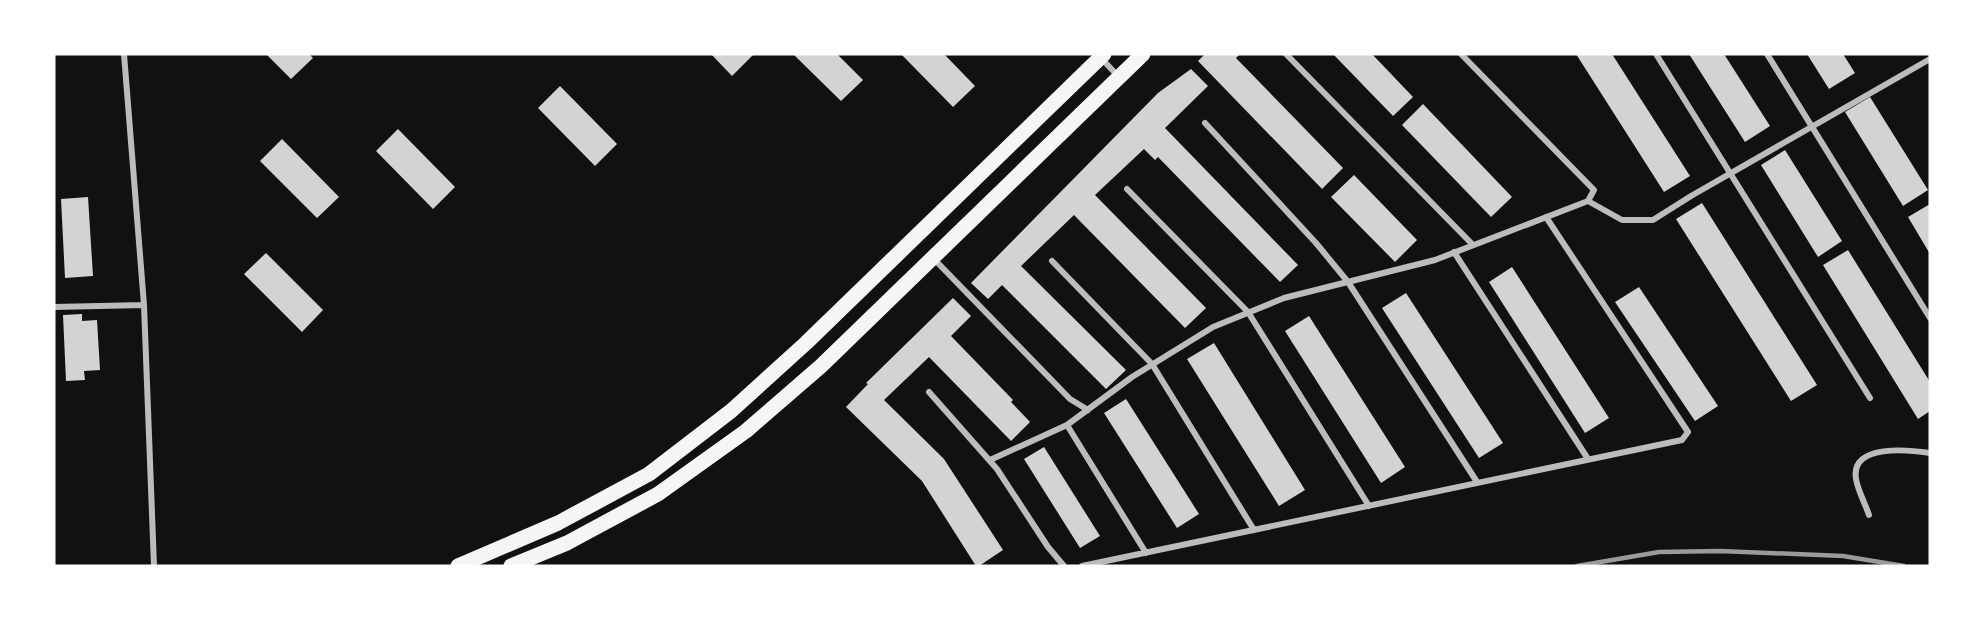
<svg xmlns="http://www.w3.org/2000/svg" width="1984" height="620" viewBox="0 0 1984 620" font-family="Montserrat,sans-serif">
<rect width="100%" height="100%" fill="#111"/>
<!-- building -->
<path fill="#d3d3d3" d="M266 54H309L313 58 291 79Z
M711 54H754L732 76Z
M793 54H837L863 80 841 101Z
M901 54H944L975 86 953 107Z
M1205 54H1240L1236 58 1343 168 1322 189 1198 61Z
M1333 54H1372L1413 97 1393 116Z
M1576 54H1612L1690 176 1664 192Z
M1689 54H1724L1770 126 1745 142Z
M1807 54H1843L1855 73 1829 89Z
M1191 69 1208 86 1165 128 1298 265 1280 282 1158 157 1155 160 1144 149 1095 195 1206 308 1185 328 1074 215 1021 266 1126 370 1106 389 1002 285 988 299 971 283 1158 93Z
M560 86 617 144 595 166 538 108Z
M1870 97 1928 190 1903 206 1845 112Z
M1423 104 1512 197 1491 217 1402 125Z
M398 129 455 187 433 209 376 151Z
M282 139 339 197 317 218 260 161Z
M1785 150 1842 241 1818 257 1761 165Z
M1354 175 1417 240 1395 262 1331 197Z
M88 197 93 276 65 278 61 199Z
M1702 203 1817 385 1791 401 1676 219Z
M1930 204V254L1908 217Z
M1848 250 1930 382V411L1918 419 1823 265Z
M266 253 323 310 302 332 244 274Z
M1512 267 1609 418 1585 433 1489 282Z
M1639 287 1718 406 1695 421 1615 302Z
M1406 293 1503 443 1479 458 1382 308Z
M953 298 971 316 951 336 1013 400 1011 402 1030 422 1011 441 929 357 884 400 944 459 1003 550 979 566H976L922 481 846 407 868 384 866 383Z
M82 314V321L97 320 100 370 84 371 85 380 66 381 63 315Z
M1309 316 1405 467 1381 483 1285 331Z
M1214 343 1305 490 1279 506 1187 359Z
M1126 399 1199 514 1177 528 1104 413Z
M1044 447 1100 536 1080 548 1024 459Z"/>
<g fill="none" stroke-linecap="round" stroke-linejoin="round">
<!-- minor -->
<path stroke="#bcbcbc" stroke-width="6" d="M124 54 144 305 154 566
M1286 54 1473 245
M1656 54 1870 398
M1767 54 1930 318
M1100 57 1118 76
M1205 123 1316 243 1348 282 1477 482
M1127 189 1248 312 1369 506
M1588 201 1622 220H1653L1691 196 1930 59
M1454 252 1588 459
M933 258 1070 399 1088 410
M1052 261 1152 364 1254 530
M54 307 144 305
M929 392 997 469 1048 547 1064 566
M1067 425 1146 553
M990 460 1067 425 1132 377 1213 327 1284 298 1435 260 1588 201 1594 190 1461 54
M1869 515C1865 503 1858 491 1856 479 1850 443 1910 450 1930 453
M1082 566 1682 440 1688 432 1546 217"/>
<!-- primary -->
<path stroke="#f5f5f5" stroke-width="15" d="M458 566 558 523 649 474 731 411 806 343 1104 54
M511 566 567 543 658 494 746 431 821 366 1143 54"/>
<!-- rail -->
<path stroke="#9a9a9a" stroke-width="4.5" d="M1577 566 1659 552 1720 551 1843 556 1904 566"/>
</g>
<!-- border -->
<rect width="1984" height="620" fill="none" stroke="#ffffff" stroke-width="111"/>
</svg>
